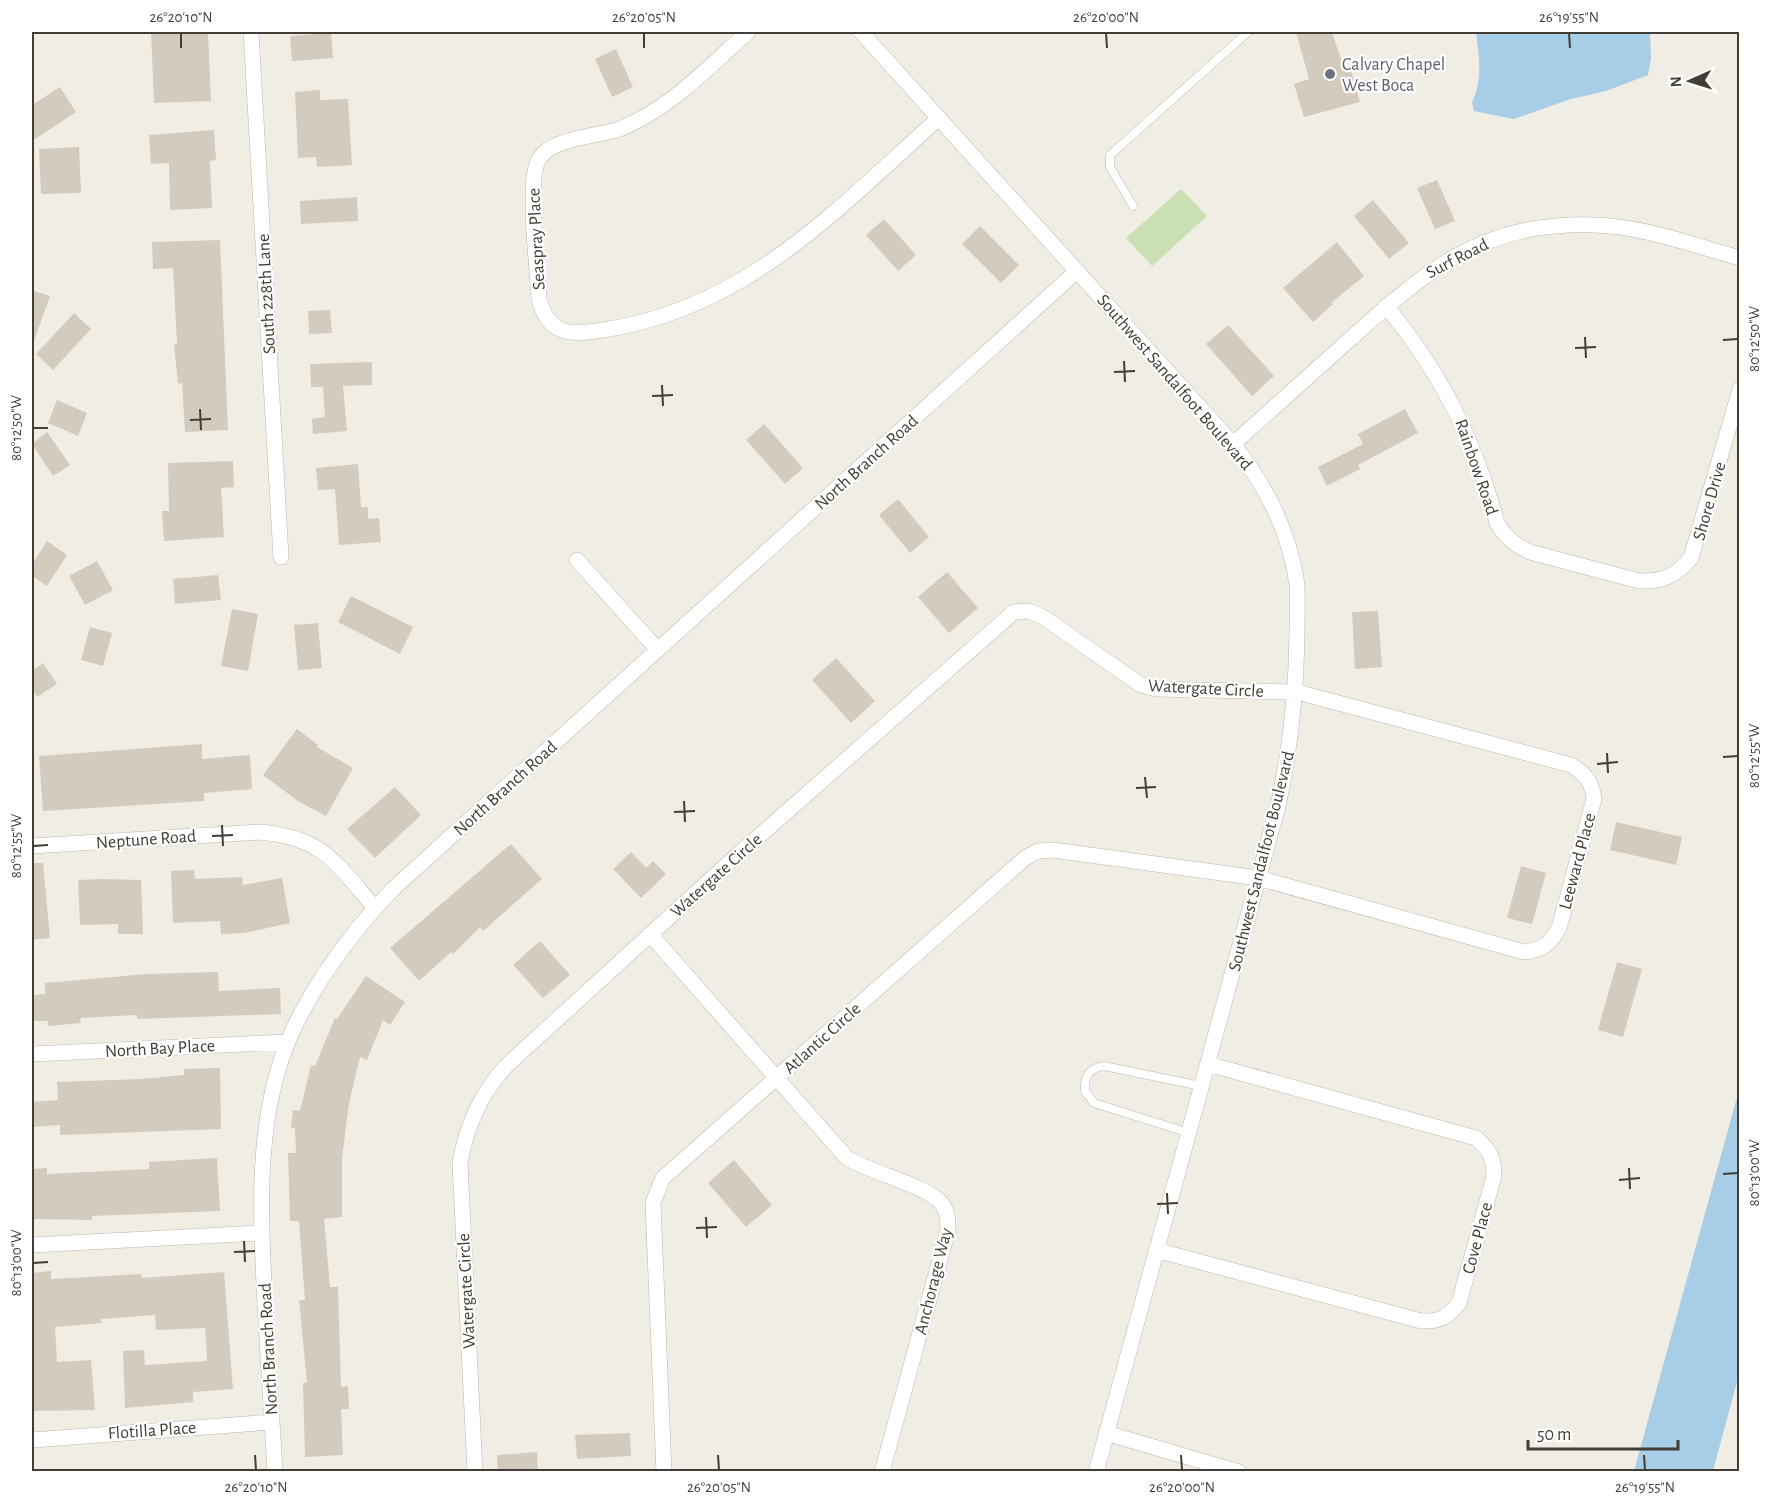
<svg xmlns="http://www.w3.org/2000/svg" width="1771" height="1503" viewBox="0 0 1771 1503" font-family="'Alegreya Sans',sans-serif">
<rect width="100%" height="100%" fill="#f0ede5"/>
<!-- green -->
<path fill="#cbe0b2" d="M1181 189 1207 216 1152 266 1126 238Z"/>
<!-- water -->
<path fill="#a7cde7" d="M1476 32H1650L1651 58 1648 75 1606 91 1571 99 1514 119 1474 111 1472 102C1483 80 1479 56 1476 32Z
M1739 1090V1374L1713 1471H1634Z"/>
<!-- building -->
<path fill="#d4cbbf" d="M151 32H208L211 101 154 103Z
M1296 32H1332L1344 68 1350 67 1360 102 1304 117 1294 84 1309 79Z
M331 33 333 58 292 61 290 36Z
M616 49 633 87 612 97 595 59Z
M60 87 76 112 32 141V105Z
M320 90V100L348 99 352 165 317 167 316 157 298 158 295 92Z
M214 130 216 160 210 161 212 208 170 210 169 163 151 164 149 135Z
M79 147 81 193 41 194 39 149Z
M1437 180 1455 221 1435 229 1417 188Z
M357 197 358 221 301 224 300 201Z
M1373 200 1409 243 1389 259 1354 216Z
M884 219 916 255 898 271 866 235Z
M980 226 1019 265 1001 283 962 244Z
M220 240 228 430 185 432 182 383 178 384 174 344H177L173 268 153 269 152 242Z
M1337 242 1364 276 1331 303 1333 304 1313 322 1283 288Z
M32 290 50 296 34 341 32 340Z
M330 310 332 333 309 334 308 311Z
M74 313 91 329 53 370 36 354Z
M1228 325 1274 376 1252 396 1206 344Z
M372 362V385L343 386 347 431 313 434 312 419 325 417 323 387H311L310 364Z
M57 400 87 413 78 436 48 423Z
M1405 409 1418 433 1358 465 1360 469 1327 486 1318 467 1363 444 1358 434Z
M764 424 803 468 785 484 746 440Z
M47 432 70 465 53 476 32 444Z
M233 461 234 487 221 488 224 537 164 541 162 511H169L168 463Z
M358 464 361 507H368V519L379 518 381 542 339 545 335 489 318 490 316 468Z
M898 499 929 537 910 553 879 515Z
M47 541 67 555 47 586 32 576V565Z
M97 561 113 590 85 605 69 576Z
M947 572 978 608 949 633 918 597Z
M218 575 221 600 175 604 173 579Z
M351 596 413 627 400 654 338 622Z
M232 609 258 614 248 671 221 666Z
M1378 611 1382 667 1355 669 1352 612Z
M318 623 322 668 298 670 294 625Z
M90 627 112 633 103 666 81 660Z
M836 658 875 701 851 723 812 680Z
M43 663 57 684 37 697 32 689V671Z
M297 729 318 745 317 747 353 768 326 816 298 801 263 775Z
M202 744V759L250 755 252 789 204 793V801L43 811 39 756Z
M395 787 421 815 375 858 347 829Z
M1616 822 1682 837 1676 865 1610 850Z
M511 844 542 879 483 931 480 927 453 954 451 952 419 981 390 948Z
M631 852 646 868 653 861 666 874 641 898 613 869Z
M32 863H43L50 938 32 940Z
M1521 866 1546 873 1532 924 1507 918Z
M194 870 195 879 242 877 243 885 282 878 290 923 245 933 221 934 220 921 173 923 171 871Z
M101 879 141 880 143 934H118V924L80 925 78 880Z
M540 941 570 975 543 998 513 965Z
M1617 962 1642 969 1623 1037 1598 1030Z
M218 972 219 991 280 988 281 1014 137 1019V1015L80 1018 81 1023 48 1026V1021H32V995L45 994V983L147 974Z
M366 976 405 1002 390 1025 383 1020 367 1060 360 1057 349 1103 342 1158V1217L324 1219 330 1287H338L341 1387 348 1386 349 1409H341L343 1455 305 1457 303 1383H307L299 1300H305L299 1221H290L288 1153H296L295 1128H291L293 1110 300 1111 311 1065 315 1066 335 1018 337 1019Z
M220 1068 221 1129 60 1135V1125L32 1127V1102L58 1100 57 1082 141 1079 184 1075V1069Z
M217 1158 220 1211 92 1216V1220L32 1219V1169L47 1168V1174L149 1169V1162Z
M734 1160 772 1205 746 1227 708 1183Z
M51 1271V1279L141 1274 142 1278 224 1272 233 1389 193 1392V1402L125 1408 123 1351 144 1350 145 1365 207 1361 205 1328 156 1330 155 1315 101 1319V1323L55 1327 57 1362 91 1360 95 1410 32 1411V1273Z
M630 1433 631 1456 577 1459 575 1435Z
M537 1452 538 1472H498L497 1455Z"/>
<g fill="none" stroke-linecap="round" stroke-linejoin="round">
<!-- lane casing -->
<g stroke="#beb7ac" stroke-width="9">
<path id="lane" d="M1133 206 1110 167V155L1248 32
M1189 1133 1094 1103 1085 1091C1084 1076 1089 1068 1104 1066L1201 1086"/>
</g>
<!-- street casing -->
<g stroke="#beb7ac" stroke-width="16">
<path id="street" d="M251 32 281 557
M748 32C708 67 672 107 622 128 599 137 552 137 539 159 526 179 538 272 539 299 549 336 570 335 603 330 746 309 836 210 939 118
M861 32 1233 444C1266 486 1289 530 1297 584 1298 665 1295 727 1278 806L1096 1472
M1386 306C1442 374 1474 439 1497 523 1505 537 1515 545 1530 552L1639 581C1662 582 1676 576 1691 558L1740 389
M1233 444C1271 410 1310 375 1348 341 1427 270 1480 222 1594 225 1643 226 1692 245 1740 258
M577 560 658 650
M32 846 259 832C323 837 335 862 375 908
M650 934 846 1157C869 1173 927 1185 942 1204 948 1212 948 1221 948 1230L882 1472
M32 1054 288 1042
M32 1245 261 1233
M1156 1250 1421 1321C1440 1322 1448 1317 1459 1303L1494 1176C1494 1158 1490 1150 1476 1138L1208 1064
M1106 1433 1239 1472
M32 1440 272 1422
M275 1472C272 1416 268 1360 265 1304 261 1226 256 1146 278 1070 296 1006 348 935 394 888L1077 271
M475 1472 460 1163C467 1125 480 1095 506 1066L733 859 1014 612 1029 611 1043 617 1141 685 1156 689 1297 692 1571 765C1585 774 1592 781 1594 799L1559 928C1550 944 1542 950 1524 952L1258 878 1053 850 1038 851 1025 858 663 1178 653 1203 664 1472"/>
</g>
<!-- lane -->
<use href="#lane" stroke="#fff" stroke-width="8"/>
<!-- street -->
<use href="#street" stroke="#fff" stroke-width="15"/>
</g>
<!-- ticks -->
<path fill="none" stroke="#423d35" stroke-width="2" d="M181 33V48M644 33V48M1106 33 1107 48M1569 33 1570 48M1585 337 1586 358M1723 340 1738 339M1575 348 1596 347M1124 361 1125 382M1114 372 1135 371M662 385 663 406M652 396 673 395M200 409 201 430M190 420 211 419M33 428H48M1607 753 1608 773M1723 757 1738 756M1597 764 1618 762M1145 777 1147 798M1136 788 1156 787M684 801 685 822M674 812 695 811M222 825 223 846M212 836 233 835M33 846 48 845M1629 1168 1630 1189M1723 1174 1738 1173M1619 1180 1640 1178M1167 1193 1168 1214M1157 1204 1178 1203M706 1217 707 1238M696 1228 717 1227M244 1241 245 1262M234 1252 255 1251M33 1263 48 1262M255 1455 256 1470M718 1455 719 1470M1181 1455 1182 1470M1644 1455 1645 1470"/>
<!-- markers -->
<circle fill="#6b7280" stroke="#fff" stroke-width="2" cx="1330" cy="74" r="6"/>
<g text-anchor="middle" stroke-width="4.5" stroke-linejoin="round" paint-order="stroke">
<!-- worship labels -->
<g font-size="18" fill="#5b616d" stroke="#fff" text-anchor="start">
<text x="1342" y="70">Calvary Chapel<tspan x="1342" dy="21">West Boca</tspan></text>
</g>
<!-- street labels -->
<g font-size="18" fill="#423d35" stroke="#fff">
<text transform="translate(536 239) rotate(-93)" y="6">Seaspray Place</text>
<text transform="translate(1457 258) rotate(-27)" y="6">Surf Road</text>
<text transform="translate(266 294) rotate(-93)" y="6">South 228th Lane</text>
<text transform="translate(1175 382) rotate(49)" y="6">Southwest Sandalfoot Boulevard</text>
<text transform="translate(866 462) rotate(-42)" y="6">North Branch Road</text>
<text transform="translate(1477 467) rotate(71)" y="6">Rainbow Road</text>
<text transform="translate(1709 501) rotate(-74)" y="6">Shore Drive</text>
<text transform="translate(1206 688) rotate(3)" y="6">Watergate Circle</text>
<text transform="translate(505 788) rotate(-42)" y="6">North Branch Road</text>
<text transform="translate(146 839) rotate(-4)" y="6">Neptune Road</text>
<text transform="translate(1261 861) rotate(-76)" y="6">Southwest Sandalfoot Boulevard</text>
<text transform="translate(1577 861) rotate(-75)" y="6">Leeward Place</text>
<text transform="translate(716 875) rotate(-42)" y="6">Watergate Circle</text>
<text transform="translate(822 1038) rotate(-42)" y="6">Atlantic Circle</text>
<text transform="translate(160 1048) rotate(-3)" y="6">North Bay Place</text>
<text transform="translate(1477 1238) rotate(-75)" y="6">Cove Place</text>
<text transform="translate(933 1281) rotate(-76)" y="6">Anchorage Way</text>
<text transform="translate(466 1291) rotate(-93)" y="6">Watergate Circle</text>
<text transform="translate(268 1349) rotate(-93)" y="6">North Branch Road</text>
<text transform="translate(152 1430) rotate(-4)" y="6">Flotilla Place</text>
</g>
</g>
<!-- border -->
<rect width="1771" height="1503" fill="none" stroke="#ffffff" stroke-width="66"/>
<!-- north arrow -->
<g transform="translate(1690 81) rotate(267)" stroke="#ffffff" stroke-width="4.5" paint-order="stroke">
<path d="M0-4.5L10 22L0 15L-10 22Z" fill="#423d35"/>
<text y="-9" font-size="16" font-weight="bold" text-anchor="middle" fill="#423d35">N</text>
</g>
<!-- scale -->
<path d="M1528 1440v9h150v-9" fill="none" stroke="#423d35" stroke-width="3"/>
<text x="1537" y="1440" font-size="18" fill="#423d35" stroke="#ffffff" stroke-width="4.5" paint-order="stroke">50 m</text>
<rect x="33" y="33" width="1705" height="1437" fill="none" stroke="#423d35" stroke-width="2"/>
<g font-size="15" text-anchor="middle" fill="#423d35">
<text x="181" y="22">26°20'10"N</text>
<text x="644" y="22">26°20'05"N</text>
<text x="1106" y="22">26°20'00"N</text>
<text x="1569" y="22">26°19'55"N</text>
<text transform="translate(1754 339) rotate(-90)" y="5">80°12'50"W</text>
<text transform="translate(16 428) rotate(-90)" y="5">80°12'50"W</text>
<text transform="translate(1754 756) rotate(-90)" y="5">80°12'55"W</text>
<text transform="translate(16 846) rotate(-90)" y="5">80°12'55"W</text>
<text transform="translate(1754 1173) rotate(-90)" y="5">80°13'00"W</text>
<text transform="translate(16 1263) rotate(-90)" y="5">80°13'00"W</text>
<text x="256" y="1492">26°20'10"N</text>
<text x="719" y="1492">26°20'05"N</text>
<text x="1182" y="1492">26°20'00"N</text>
<text x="1645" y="1492">26°19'55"N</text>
</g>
</svg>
